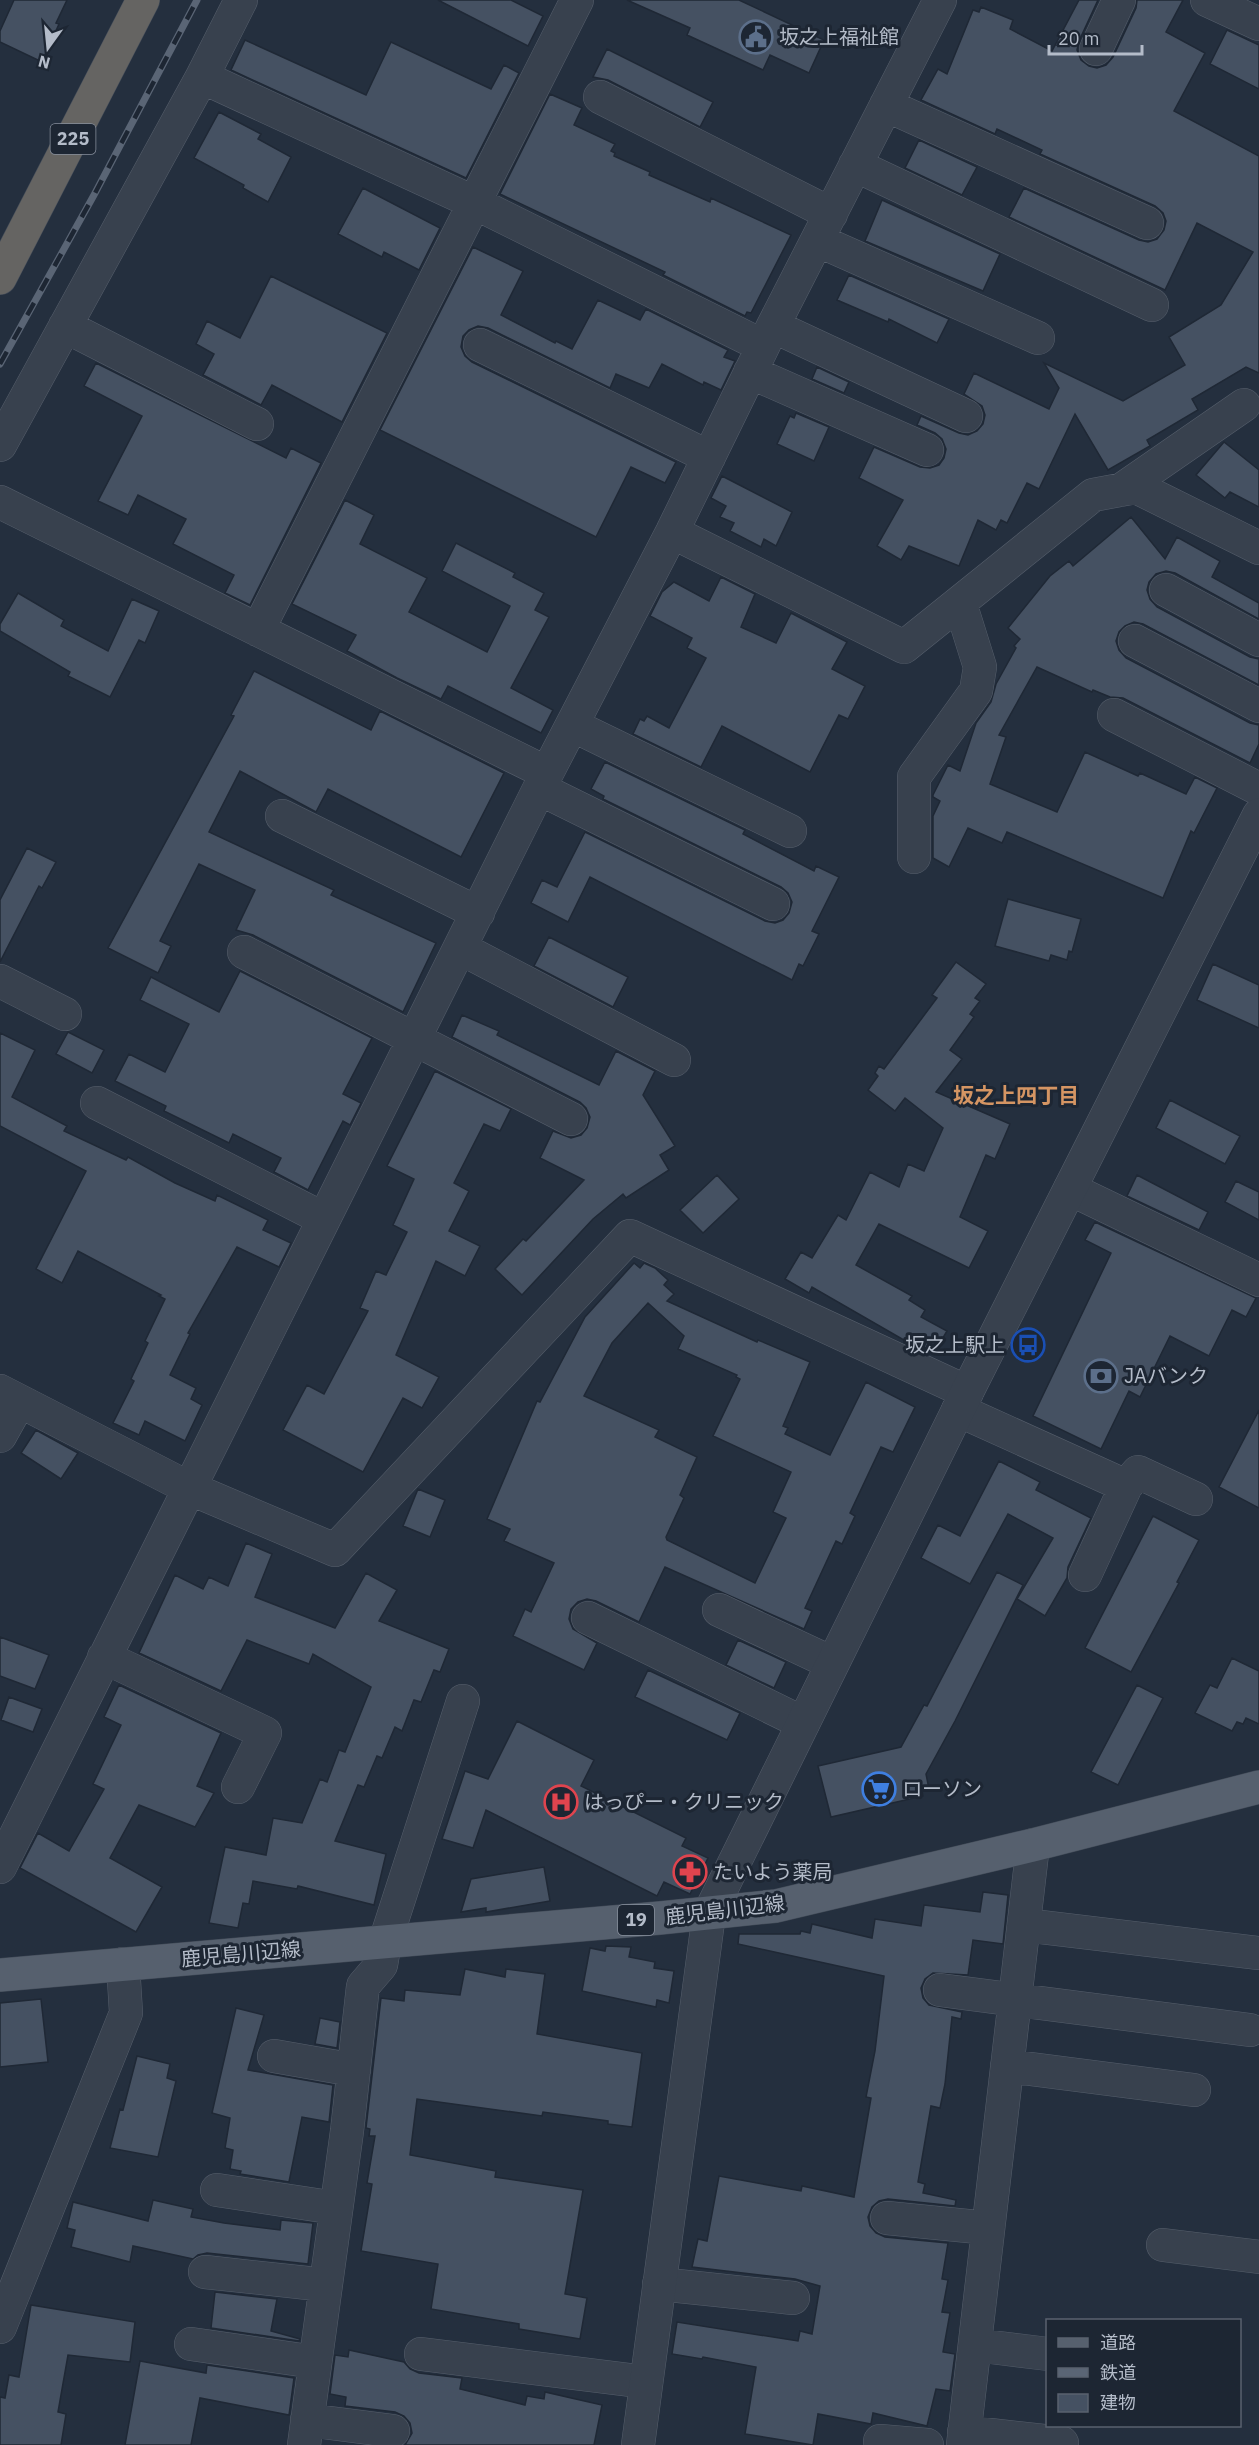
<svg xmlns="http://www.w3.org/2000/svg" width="1259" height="2445" viewBox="0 0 1259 2445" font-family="'IBM Plex Sans','Noto Sans JP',sans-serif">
<rect width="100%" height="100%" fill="#242f3e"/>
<!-- building -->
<path fill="#455162" stroke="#1f2835" stroke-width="1.5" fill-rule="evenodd" d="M14 0H67L56 23 59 24 42 62 0 42V31Z
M438 0H511L543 16 528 46Z
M627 0H739L824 40 809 73 770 55 763 70 687 35 690 28Z
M1079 0H1098L1079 41 1077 50 1081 60 1089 66 1097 68 1106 65 1113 57 1136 8 1137 0H1183L1166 32 1205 53 1174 111 1259 156V373L1246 367 1192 399 1198 410 1147 440 1150 446 1108 470 1075 414 1039 489 1027 483 1007 523 1001 520 996 530 978 520 959 566 909 546 901 560 877 546 903 500 859 478 874 447 920 467 930 468 939 465 944 458 946 449 942 439 935 433 917 425 921 416 959 433 968 435 977 431 983 424 985 415 982 406 964 394 974 373 1049 409 1059 388 1044 363 1123 401 1185 365 1169 337 1221 305 1253 252 1197 223 1165 290 1009 217 1024 188 1139 240 1148 242 1157 239 1164 230 1166 221 1163 213 1155 206 1040 154 1042 150 997 129 995 134 921 100 938 69 947 74 973 10 979 12 981 7 1013 20 1010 29 1052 51Z
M1227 30 1259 45V89L1210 64Z
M245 40 366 95 391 42 491 89 504 65 519 73 466 178 231 70Z
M607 49 713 102 700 127 608 80 593 77Z
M550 94 582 108 574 125 615 144 611 151 615 153 614 156 650 172 649 175 710 202 711 198 791 235 751 313 747 312 745 316 663 275 665 272 500 194Z
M219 112 261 134 258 139 291 157 268 202 243 188 244 185 194 158Z
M919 140 977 167 962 195 905 168Z
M363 188 440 228 419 270 384 252 382 257 338 234Z
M882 200 1000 254 983 291 865 241Z
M473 247 523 271 501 315 555 343 556 341 572 349 598 300 640 320 646 309 728 350 724 357 735 361 721 390 704 382 703 385 662 364 649 388 616 374 610 388 488 328 478 326 469 330 463 336 461 347 465 356 472 362 676 462 665 483 631 467 596 537 380 430Z
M849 275 949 319 937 343 889 319 888 322 837 300Z
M271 276 387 333 342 422 272 385 261 405 203 375 214 354 196 344 207 321 240 338Z
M96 363 286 458 291 448 321 463 250 605 225 593 234 575 173 544 186 519 138 495 128 515 98 501 142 416 84 386Z
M817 367 849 382 844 393 812 379Z
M796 413 829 427 814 461 777 444 790 416 794 418Z
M1224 442 1259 470V507L1230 492 1225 498 1196 475Z
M722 476 792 512 776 546 764 539 761 547 730 531 734 523 720 517 726 506 711 498Z
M345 500 374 515 360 544 427 578 409 612 487 652 510 606 442 571 456 543 515 573 513 577 544 593 535 610 549 617 511 688 553 710 541 733 448 686 441 699 397 678 347 651 356 635 292 604Z
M1131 517 1165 559 1177 537 1220 561 1212 577 1259 603V619L1175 573 1166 571 1156 574 1149 582 1147 590 1150 599 1157 607 1250 657 1259 659V685L1143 624 1134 622 1125 626 1119 632 1116 641 1119 650 1126 658 1250 723 1259 725V744L1250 763 1123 698 1110 697 1093 690 1092 692 1037 667 999 735 1006 737 990 784 1057 812 1085 752 1138 776 1140 773 1186 794 1195 777 1217 788 1194 833 1191 831 1163 898 1007 832 1002 843 968 828 949 867 933 858V816L940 801 933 797V795L948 765 960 771 976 723 991 702 996 684 1016 648 1014 646 1020 639 1008 628 1050 576 1069 561 1073 566Z
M721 577 755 594 741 627 776 643 791 613 847 642 832 669 865 686 848 719 839 715 810 772 722 726 701 767 633 734 640 719 644 721 647 716 669 728 706 658 687 648 692 638 650 616 662 592 674 582 709 601Z
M18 593 64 620 61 626 108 651 132 599 159 611 145 643 139 640 110 697 68 676 70 672 0 631V624Z
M254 671 371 730 380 711 504 773 461 857 328 789 316 812 240 771 209 832 334 890 331 895 436 943 403 1012 253 935 236 930 255 890 199 864 160 941 171 946 158 973 108 948 234 716 231 715Z
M605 762 745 830 743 834 814 871 816 866 839 877 812 931 819 934 803 966 799 964 792 980 590 877 568 922 531 903 542 880 557 887 585 832 765 921 775 923 783 920 789 913 792 902 788 893 781 887 603 799 604 796 591 789Z
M27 848 56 862 42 888 39 886 0 962V900Z
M1008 899 1081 919 1072 952 1069 951 1067 960 1051 955 1049 961 995 946Z
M549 937 628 977 613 1007 534 966Z
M956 962 986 984 975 998 980 1001 970 1014 974 1017 950 1050 962 1059 936 1092 1010 1124 995 1159 986 1155 960 1217 988 1231 969 1268 879 1224 856 1265 912 1296 909 1300 925 1310 921 1317 947 1331 934 1353 911 1340 909 1343 812 1287 809 1293 785 1279 801 1252 812 1258 838 1215 846 1220 870 1172 899 1187 908 1164 924 1171 943 1128 905 1098 895 1111 868 1090 878 1076 875 1073 879 1066 884 1069 937 998 932 995Z
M1213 964 1259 985V1028L1197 1000Z
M240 971 372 1038 343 1094 361 1103 350 1125 343 1121 308 1190 274 1172 281 1158 233 1134 229 1143 164 1111 166 1106 115 1081 129 1054 165 1072 189 1024 140 1000 151 977 219 1012Z
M462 1015 499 1031 497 1035 599 1085 616 1051 655 1071 643 1095 675 1146 660 1155 669 1170 626 1198 623 1194 593 1219 522 1295 495 1269 523 1239 526 1241 584 1180 540 1158 553 1131 571 1138 581 1135 587 1128 590 1117 586 1108 580 1102 452 1037Z
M68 1032 104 1050 92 1073 56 1054Z
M0 1033 35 1050 12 1097 67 1126 64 1131 126 1160 128 1157 175 1183 215 1201 217 1195 268 1220 263 1230 291 1243 279 1267 237 1247 188 1333 190 1334 170 1375 196 1388 191 1399 202 1405 185 1441 145 1421 139 1435 113 1423 134 1381 131 1379 148 1343 145 1341 165 1299 159 1296 161 1295 78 1251 62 1283 36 1269 86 1171 0 1126Z
M435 1071 511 1109 500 1131 484 1124 454 1183 469 1191 449 1231 480 1246 465 1276 436 1261 396 1355 439 1377 422 1408 403 1398 363 1472 283 1430 307 1385 324 1394 368 1311 360 1308 376 1271 386 1275 407 1232 393 1225 414 1179 387 1166Z
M1170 1100 1240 1136 1225 1164 1156 1128Z
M717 1175 739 1199 703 1233 680 1210Z
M1137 1175 1208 1212 1199 1230 1127 1196Z
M1236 1181 1259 1192V1220L1225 1202Z
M1095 1222 1256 1298 1246 1317 1232 1310 1209 1356 1170 1336 1140 1397 1129 1391 1101 1449 1033 1416 1111 1253 1085 1240Z
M634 1263 640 1268 644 1263 655 1268 668 1280 664 1285 674 1294 667 1301 757 1342 758 1340 810 1362 783 1426 788 1428 785 1434 830 1455 866 1382 915 1407 893 1452 881 1447 850 1513 855 1516 842 1544 836 1541 805 1608 812 1611 804 1629 665 1567 639 1622 596 1601 587 1599 578 1602 571 1609 569 1619 573 1629 597 1643 584 1670 513 1636 525 1609 531 1612 554 1563 504 1541 510 1529 487 1519 537 1401 540 1402 585 1317ZM648 1303 684 1336 678 1349 737 1375 736 1377 740 1379 713 1436 791 1472 773 1512 786 1518 755 1583 667 1540 666 1537 684 1498 680 1495 697 1457 655 1437 659 1430 584 1396 612 1343Z
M1259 1410V1508L1219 1487Z
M36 1430 78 1453 61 1479 21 1453Z
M999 1461 1040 1482 1036 1490 1091 1518 1068 1567 1067 1578 1045 1616 1017 1599 1053 1538 1008 1514 970 1584 921 1558 938 1525 960 1536Z
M418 1489 445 1500 430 1537 403 1526Z
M1153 1516 1199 1540 1177 1582 1179 1583 1131 1672 1085 1648Z
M246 1543 272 1554 255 1597 335 1628 366 1573 397 1590 379 1621 449 1649 440 1672 434 1670 421 1702 414 1700 402 1731 395 1727 382 1758 377 1756 364 1787 358 1785 335 1841 386 1854 374 1905 298 1886 297 1889 253 1881 249 1904 243 1903 238 1928 209 1923 225 1847 266 1855 273 1818 302 1823 320 1779 327 1782 339 1750 345 1752 371 1687 313 1654 309 1664 247 1640 221 1691 139 1653 175 1575 203 1589 209 1577 228 1586Z
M997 1572 1023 1585 955 1721 926 1774 929 1789 922 1791 923 1796 831 1817 818 1766 901 1747 924 1705 927 1706Z
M0 1637 49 1655 35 1689 0 1676Z
M738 1640 786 1662 774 1688 726 1665Z
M1232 1658 1259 1671V1724L1246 1718 1243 1724 1237 1722 1232 1731 1195 1713 1210 1685 1217 1688Z
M648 1670 740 1713 727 1740 635 1697Z
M119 1685 221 1733 197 1786 214 1793 195 1827 139 1805 110 1858 162 1887 136 1932 20 1868 38 1833 69 1851 104 1789 93 1784 121 1725 104 1717Z
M1137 1685 1163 1698 1118 1785 1091 1772Z
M9 1697 42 1709 33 1732 1 1720Z
M517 1721 594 1760 581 1786 686 1838 682 1846 708 1858 690 1894 664 1882 657 1896 486 1810 473 1848 442 1839 465 1771 488 1779Z
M544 1867 550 1901 486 1912V1908L461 1912 471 1879Z
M983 1892 1008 1895 1003 1944 973 1940 968 1975 933 1973 925 1979 921 1988 923 1998 929 2005 962 2012 961 2019 952 2017 945 2084 940 2108 931 2106 918 2182 925 2184 923 2193 956 2200 955 2206 888 2199 879 2201 872 2207 868 2217 870 2226 876 2233 885 2237 948 2243 942 2279 948 2280 942 2312 950 2313 943 2352 955 2354 950 2391 936 2389 927 2426 873 2413 871 2424 818 2414 813 2445 745 2434 756 2367 703 2357 702 2359 672 2354 677 2322 798 2341 800 2331 812 2334 820 2286 795 2279 692 2267 698 2239 707 2241 719 2176 801 2191 802 2186 854 2197 871 2098 866 2097 875 2051 884 1976 738 1944 739 1934H800L801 1931 810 1933 812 1924 872 1938 875 1919 921 1926 924 1905 980 1912Z
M606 1946 631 1947 629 1957 655 1962 654 1968 674 1971 669 2003 657 2000 656 2007 582 1991 590 1948 605 1951Z
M465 1969 505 1977 506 1969 545 1974 537 2034 642 2053 632 2127 608 2124V2121L543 2112 542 2116 417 2099 410 2155 496 2171 495 2177 583 2190 565 2294 587 2298 580 2339 519 2329V2324L431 2309 438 2264 361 2251 372 2184 367 2183 375 2136H369L370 2129 366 2128 381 1998 404 2001 405 1990 460 1995Z
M41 1999 48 2062 0 2067V2003Z
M236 2008 264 2015 248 2070 333 2085 329 2122 302 2117 289 2182 240 2174 241 2171 230 2169 233 2150 225 2148 230 2118 212 2113Z
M320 2018 340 2022 337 2048 315 2044Z
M137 2056 170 2064 167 2078 176 2081 158 2157 110 2148 120 2109 123 2110Z
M153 2200 193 2209 191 2217 224 2223 280 2230 281 2220 313 2223 308 2264 207 2253 198 2255 193 2259 133 2246 130 2262 71 2247 75 2230 67 2228 73 2202 148 2221Z
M215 2292 277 2299 271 2331 300 2339 299 2341 211 2328Z
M31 2305 135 2322 130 2362 68 2355 58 2412 66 2414 61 2445H0V2397L5 2398 9 2375 19 2377Z
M349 2350 404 2362 410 2369 419 2373 462 2378 460 2389 525 2405 527 2396 544 2399 545 2392 602 2405 594 2445H405L412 2433 410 2423 404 2416 395 2412 345 2406 346 2397 330 2394 335 2355 348 2357Z
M140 2361 206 2373 207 2365 294 2378 289 2415 200 2398 191 2445H125Z"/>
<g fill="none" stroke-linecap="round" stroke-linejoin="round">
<!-- minor casing -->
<g stroke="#565f6c" stroke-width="34">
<path id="minor" d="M1207 0 1259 24
M1096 49 1119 0
M202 77 473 202 763 346
M600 97 831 214
M886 105 1147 223
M855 165 1152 305
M817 240 1038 338
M65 326 257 424
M773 326 966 416
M480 345 709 457
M750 372 927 450
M0 445 202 77 241 0
M1121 490 1244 405
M0 502 547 773
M672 532 904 647 1093 495 1136 487 1259 548
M1166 590 1259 640
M258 630 577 0
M1135 641 1259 706
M1114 715 1259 789
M572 725 790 831
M540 789 773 904
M282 816 478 913
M914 857V777L976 691 980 667 960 603
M460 948 674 1060
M244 952 571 1119
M0 981 65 1014
M97 1103 324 1219
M1070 1189 1259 1280
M0 1391 189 1488 335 1550 630 1236 967 1392
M958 1410 1126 1486 1138 1472 1196 1499
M0 1436 19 1402
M1085 1575 1126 1486
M719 1610 832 1663
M588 1618 803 1723
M104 1657 265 1733 238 1787
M0 1867 547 773 672 532 773 326 940 0
M1024 1925 1259 1953
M940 1990 1250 2030
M274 2056 354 2070
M1007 2066 1194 2090
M217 2190 336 2208
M887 2218 988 2228
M1163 2245 1259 2257
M205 2272 326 2285
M659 2284 793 2298
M0 2327 126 2013 123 1964
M191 2344 315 2362
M975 2345 1048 2354
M421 2354 646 2382
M307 2420 393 2431
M964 2432 1062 2443
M880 2441 927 2445
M304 2445 347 2131 363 1986 381 1965 385 1942 463 1701
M963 2445 1033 1845"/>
</g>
<!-- tertiary casing -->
<g stroke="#565f6c" stroke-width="34">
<path id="tertiary" d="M638 2445 709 1914 967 1392 1259 815"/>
</g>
<!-- primary casing -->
<g stroke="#414a57" stroke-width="34">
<path id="primary" d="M0 1975 660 1918 776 1906 1033 1845 1259 1787"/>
</g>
<!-- trunk casing -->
<g stroke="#434c59" stroke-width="34">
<path id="trunk" d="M0 278 143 0"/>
</g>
<!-- minor -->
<use href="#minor" stroke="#38414e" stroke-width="33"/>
<!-- tertiary -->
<use href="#tertiary" stroke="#38414e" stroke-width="33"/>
<!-- primary -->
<use href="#primary" stroke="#56606e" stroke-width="33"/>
<!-- trunk -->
<use href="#trunk" stroke="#656462" stroke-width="33"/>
<!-- rail casing -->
<g stroke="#5a6575" stroke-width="7">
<path id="rail" d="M0 364 94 195 197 0"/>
</g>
<!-- rail -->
<use href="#rail" stroke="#1d2633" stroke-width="4.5" stroke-dasharray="14" stroke-linecap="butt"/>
</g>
<!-- icons -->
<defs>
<g id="civic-ring" transform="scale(1.725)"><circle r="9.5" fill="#1d2633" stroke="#5c6f8a" stroke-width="1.5"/><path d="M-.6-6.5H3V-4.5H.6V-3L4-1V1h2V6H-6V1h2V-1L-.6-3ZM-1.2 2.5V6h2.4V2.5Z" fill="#5c6f8a"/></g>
<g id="bus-ring" transform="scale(1.725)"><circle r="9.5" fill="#1d2633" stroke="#1a4fb4" stroke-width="1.5"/><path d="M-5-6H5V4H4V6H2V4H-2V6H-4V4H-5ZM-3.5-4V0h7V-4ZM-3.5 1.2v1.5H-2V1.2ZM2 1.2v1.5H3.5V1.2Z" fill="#1a4fb4"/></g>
<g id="bank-ring" transform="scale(1.725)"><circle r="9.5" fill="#1d2633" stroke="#5c6f8a" stroke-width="1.5"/><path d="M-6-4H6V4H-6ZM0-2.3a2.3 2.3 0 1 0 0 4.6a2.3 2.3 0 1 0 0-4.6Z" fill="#5c6f8a"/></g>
<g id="supermarket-ring" transform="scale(1.725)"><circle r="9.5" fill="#1d2633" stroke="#3f7fe0" stroke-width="1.5"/><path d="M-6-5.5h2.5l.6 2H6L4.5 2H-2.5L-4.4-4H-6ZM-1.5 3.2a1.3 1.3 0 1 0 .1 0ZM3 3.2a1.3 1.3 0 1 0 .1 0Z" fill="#3f7fe0"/></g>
<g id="hospital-ring" transform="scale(1.725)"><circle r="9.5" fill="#1d2633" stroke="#e0444e" stroke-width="1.5"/><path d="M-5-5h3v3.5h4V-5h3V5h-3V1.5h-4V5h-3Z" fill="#e0444e"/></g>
<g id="pharmacy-ring" transform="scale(1.725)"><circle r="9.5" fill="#1d2633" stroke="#e0444e" stroke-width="1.5"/><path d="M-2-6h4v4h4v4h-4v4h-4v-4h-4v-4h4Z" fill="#e0444e"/></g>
</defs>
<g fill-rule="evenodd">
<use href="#civic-ring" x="756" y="37"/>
<use href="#bus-ring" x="1028" y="1345"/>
<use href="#bank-ring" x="1101" y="1376"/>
<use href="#supermarket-ring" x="879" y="1789"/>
<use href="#hospital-ring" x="561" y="1802"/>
<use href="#pharmacy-ring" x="690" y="1872"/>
</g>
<g text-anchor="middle" stroke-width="6" stroke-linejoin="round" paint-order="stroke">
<!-- shield labels -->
<g fill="#1d2633" stroke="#878f9c" stroke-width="1.5">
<rect x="50.5" y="124" width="45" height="30" rx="4.5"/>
<rect x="618" y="1905" width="36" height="30" rx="4.5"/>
</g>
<g font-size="18" font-weight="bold" fill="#b4bcc9">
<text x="73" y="145">225</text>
<text x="636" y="1926">19</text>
</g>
<!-- poi labels -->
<g font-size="20" fill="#b4bcc9" stroke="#1d2633" text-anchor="start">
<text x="779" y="44">坂之上福祉館</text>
<text x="1005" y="1352" text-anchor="end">坂之上駅上</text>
<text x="1124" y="1383">JAバンク</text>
<text x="902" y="1796">ローソン</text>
<text x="584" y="1809">はっぴー・クリニック</text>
<text x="713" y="1879">たいよう薬局</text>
</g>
<!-- street labels -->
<g font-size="20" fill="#b4bcc9" stroke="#1d2633">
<text transform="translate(725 1910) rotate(-7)" y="7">鹿児島川辺線</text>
<text transform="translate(241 1954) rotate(-5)" y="7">鹿児島川辺線</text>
</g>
<!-- neighbourhood labels -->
<g font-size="21" font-weight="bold" fill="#d59563" stroke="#1d2633">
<text x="1016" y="1103">坂之上四丁目</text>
</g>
</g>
<!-- legend -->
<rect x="1046" y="2319" width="195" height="108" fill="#1d2633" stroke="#59626f" stroke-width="1.5"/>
<rect x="1058" y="2338" width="30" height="9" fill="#56606e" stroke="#59626f" stroke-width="1.5"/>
<text x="1100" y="2349" font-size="18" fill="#b4bcc9">道路</text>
<rect x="1058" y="2368" width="30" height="9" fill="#5a6575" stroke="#59626f" stroke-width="1.5"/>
<text x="1100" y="2379" font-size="18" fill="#b4bcc9">鉄道</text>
<rect x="1058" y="2394" width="30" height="18" fill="#455162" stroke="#59626f" stroke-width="1.5"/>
<text x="1100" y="2409" font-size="18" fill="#b4bcc9">建物</text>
<!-- north arrow -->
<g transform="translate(48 48) rotate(195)" stroke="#1d2633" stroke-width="4.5" paint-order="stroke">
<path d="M0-4.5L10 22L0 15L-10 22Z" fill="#b4bcc9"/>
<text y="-9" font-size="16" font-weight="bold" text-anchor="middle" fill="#b4bcc9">N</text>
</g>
<!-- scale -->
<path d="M1049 45v9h93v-9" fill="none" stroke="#b4bcc9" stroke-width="3"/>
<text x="1058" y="45" font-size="18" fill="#b4bcc9" stroke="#1d2633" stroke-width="4.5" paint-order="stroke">20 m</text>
</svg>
